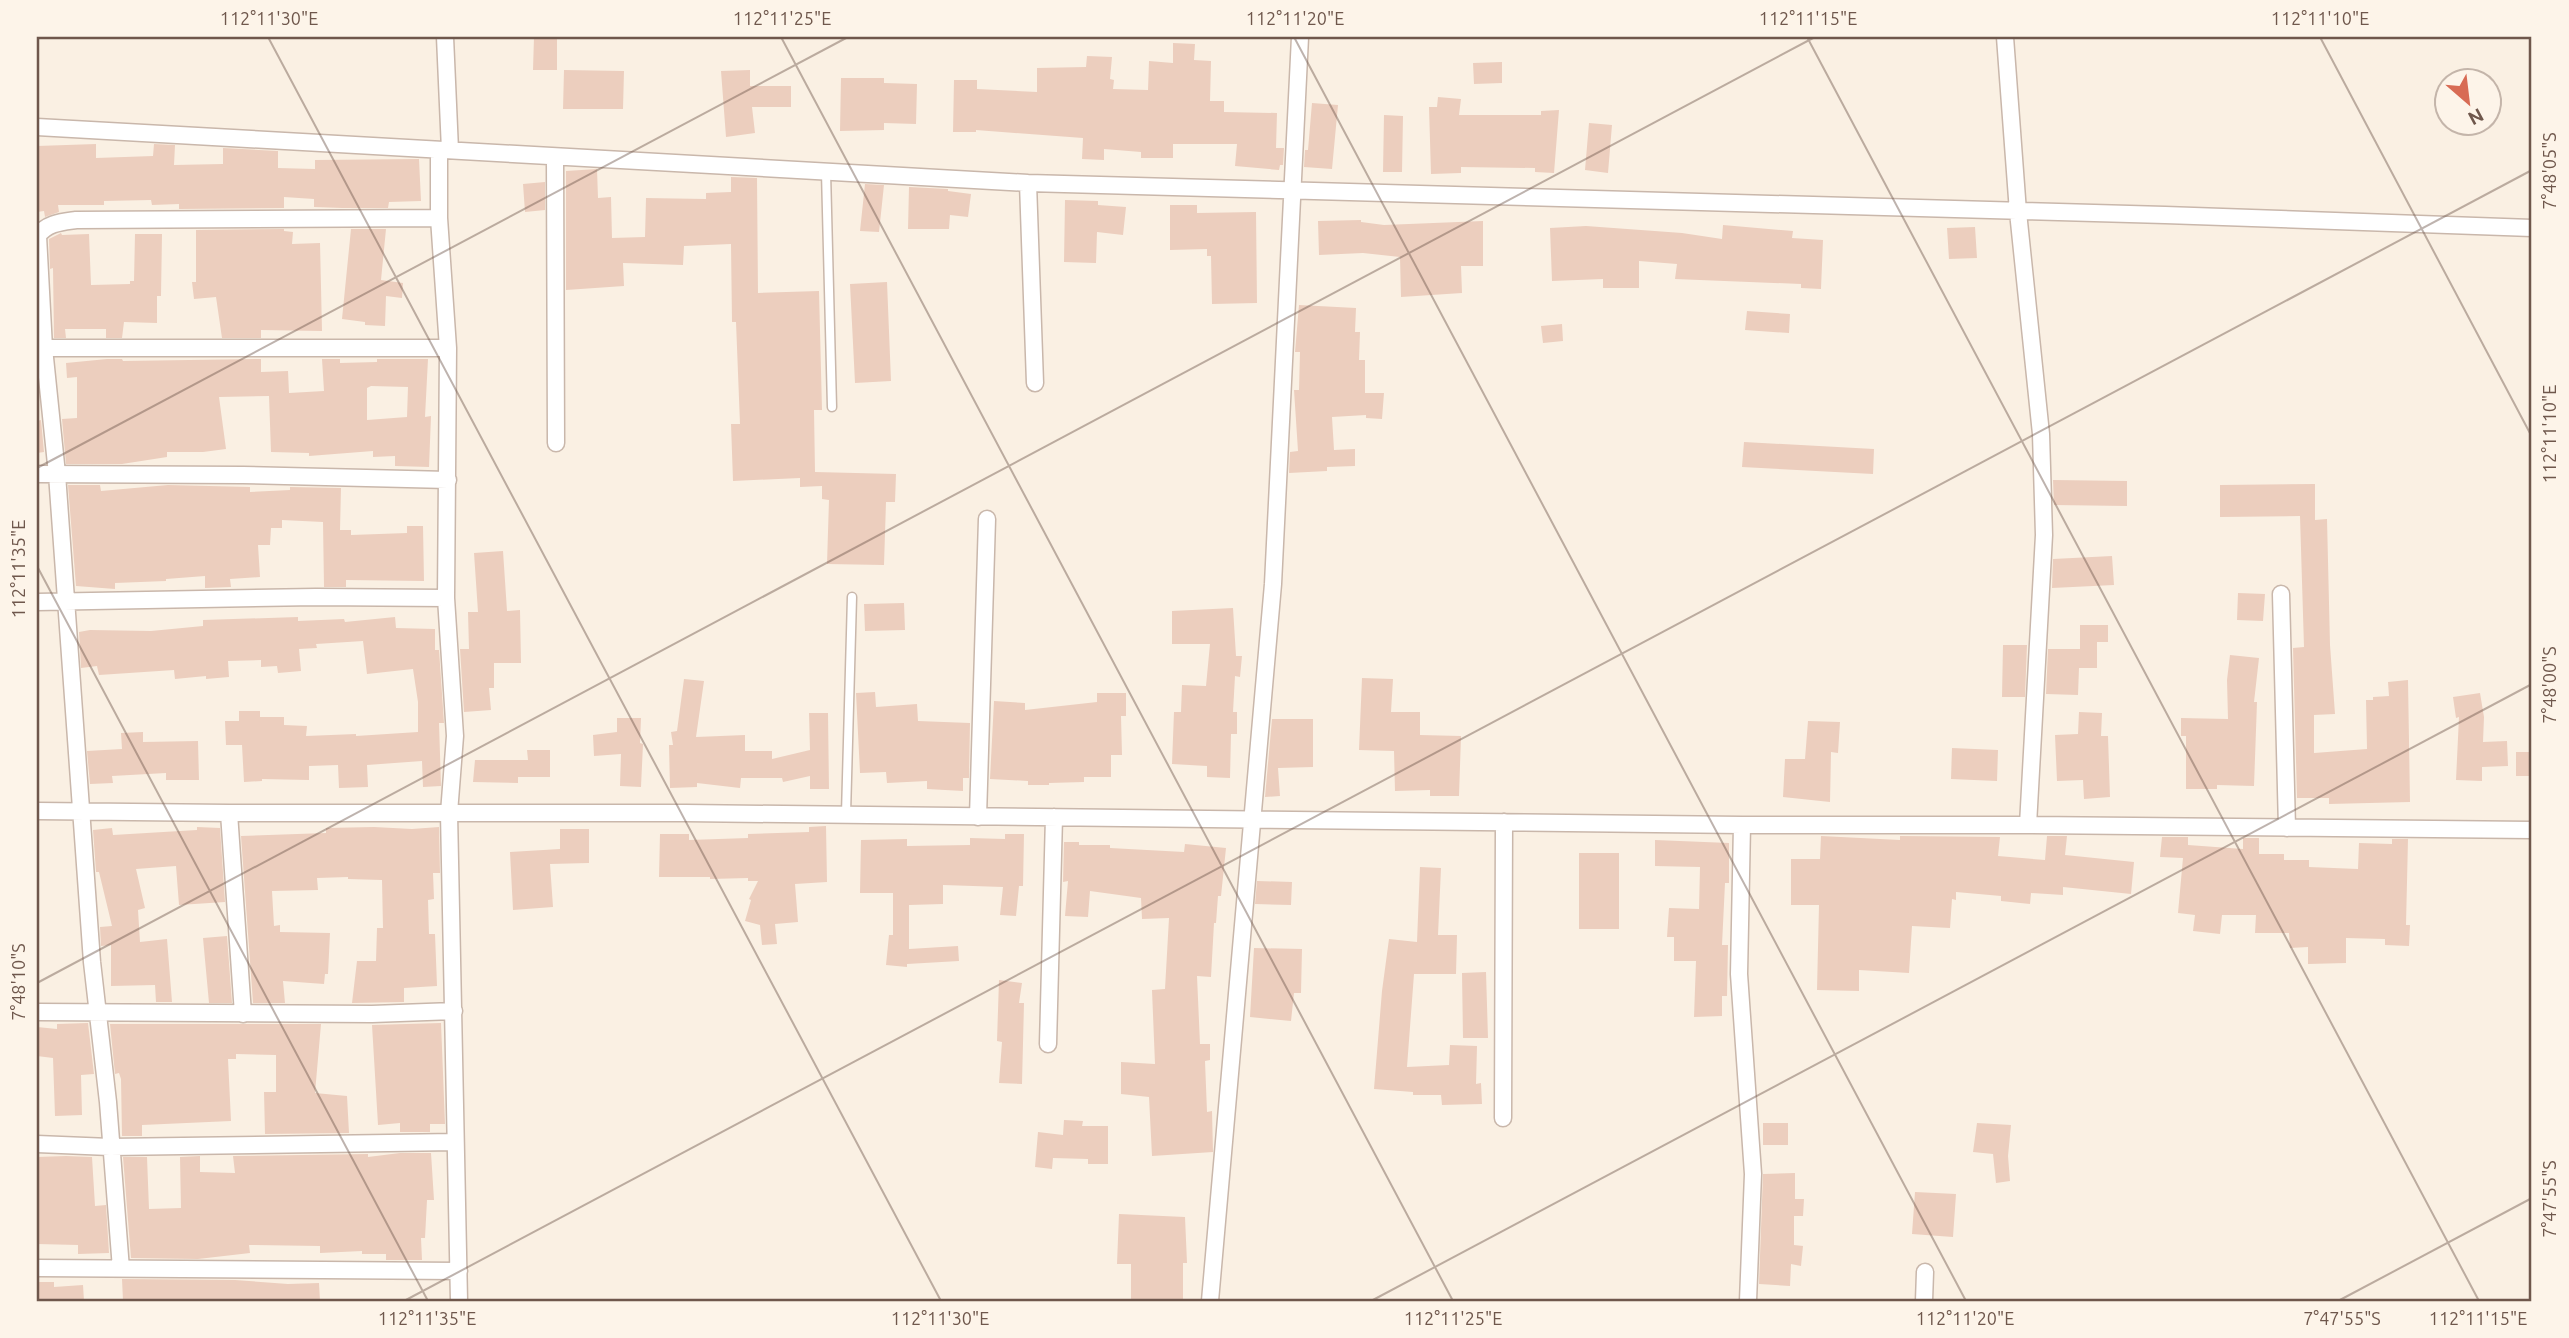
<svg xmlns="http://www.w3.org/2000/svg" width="2569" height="1338" viewBox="0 0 2569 1338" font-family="Ubuntu,sans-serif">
<rect width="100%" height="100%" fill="#faf0e3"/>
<!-- building -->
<path fill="#eccebe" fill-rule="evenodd" d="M534 37H557V70H533Z
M1173 43 1195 44 1194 60 1211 61 1210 101H1224V112L1277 113 1276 148H1284L1283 165H1280L1279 170 1235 166 1237 144H1173V158H1141V152L1104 149V160L1082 159 1083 138 976 130V132H953L954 80H977V89L1037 92V68L1086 67 1087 56 1112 57 1110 79 1114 80 1113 89 1148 90 1149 61 1173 63Z
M1502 62V83L1474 84 1473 63Z
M564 70 624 71 623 109H563Z
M750 70V86H791V107H752L755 133 726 137 721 71Z
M841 78H884V83L917 84 916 124 884 123V130L840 131Z
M1438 97 1461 99 1459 115H1541V111L1559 110 1554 173 1535 172V168L1461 167V173L1431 174 1429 107H1437Z
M1312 103 1338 105 1332 169 1304 167 1305 150H1308Z
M1384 115 1403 116 1402 172H1383Z
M1589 123 1612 125 1608 173 1585 170Z
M96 144V158L153 156 154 144 175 145 174 165 223 164V148L278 151V168L315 169V160L419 159 421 201 389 202 388 208H342L314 207V199L284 197V208L179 209V204L152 205 151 200 104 201V205H58L59 212 45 217 44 211 37 212V146Z
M597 169 598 198 611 197 612 238 645 237 646 198 706 199V193L731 192V177L757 178 758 293 819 291 822 410H814L815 472 896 474 895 502H886L884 565 827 564 829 500 822 499V486L800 487V478L733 481 731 424H740L736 322H732L731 244 684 246 683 265 623 263 624 286 566 290V171Z
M545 182V210L525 212 523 184Z
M865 184 884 185 879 232 860 231Z
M909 187 948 189V191L971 194 968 217 950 215 949 229H908Z
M1065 200 1098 201V205L1126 207 1123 235 1097 232 1096 263 1064 262Z
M1170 205H1197V213L1256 212 1257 303 1212 304 1211 256H1207V249L1170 250Z
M1361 220V222L1384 225 1483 221V266H1461L1462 293 1401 297 1400 257 1363 253 1319 255 1318 221Z
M1723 225 1793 231 1792 238 1823 240 1821 289 1801 288V284L1675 279 1677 264 1639 261V288H1603V279L1552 281 1550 228 1586 226 1682 233 1722 239Z
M1975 227 1977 258 1949 259 1947 228Z
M284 229V231L293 232 292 244 320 243 322 331 261 330V338H222L216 297 194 299 192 282H196V230Z
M351 229H386L381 280 403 283 402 298 386 296 385 326 365 325V322L342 319Z
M61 233 62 235 89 234 91 285 130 284V281H134L135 234H162L161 296H157V323L124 322 122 338H106V329H65L66 338H54L53 268 50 269 49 239Z
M887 282 891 381 855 383 850 284Z
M1299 305 1356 308 1355 332H1360L1359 360H1365V393H1384L1382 419 1366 418V415L1332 417 1334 450 1355 449V466L1327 467V471L1289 473 1290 452 1298 451 1294 390H1299L1300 352H1295Z
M1747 311 1790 314 1789 333 1745 330Z
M1562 324 1563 341 1543 343 1541 326Z
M107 359H122L123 361 261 359V372L288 371 289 393 324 391 322 359H340V363L377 362V359H428L425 417 431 416 429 467 395 466V456L373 457V451L309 456V453L271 452 269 396 219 397 226 449 203 452H167V457L122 464H66L62 419 77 418V377L67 378 66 363ZM371 386 408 387 407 417 367 420V388Z
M41 420 44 452 37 453V421Z
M1744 442 1874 449 1873 474 1742 467Z
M2053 480 2127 481V506L2054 505Z
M2315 484V520L2327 519 2330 645 2335 714 2314 715V753L2367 749 2366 700H2373V697L2389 696 2388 682 2408 680 2410 802 2329 804V798H2297L2293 648 2304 647 2300 516 2220 517V485Z
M68 485H100L101 491 168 485 250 487V492L290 490V487L341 488 340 530H351V535L407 533V526H423L424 581 346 580V587H324L323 522 282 520V528H271L270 545H258L260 577 230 579 231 587 205 588V576L166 579V581L115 583V589L76 586Z
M503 551 507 611 520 610 521 663H494V688H489L491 710 464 712 460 649H469L468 612H478L474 553Z
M2112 556 2114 585 2052 588 2053 559Z
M2238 593 2265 594 2263 621 2237 620Z
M904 603 905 630 865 631 864 604Z
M1233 608 1236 656H1242L1240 677 1235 676 1233 712H1237V734H1231L1230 778 1207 777V766L1172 764 1174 712H1181L1182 685 1206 686 1210 644H1172V611Z
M298 617V621L344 619 345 622 395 617 396 628 435 629V650H439L444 723H439L441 786 423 787 422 761 367 765 368 787 339 788 338 765 309 766V780L262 779V781L244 782 242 745H226L225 721H239V711H260V717H284V725L307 726 306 736 356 734V736L418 732V702L413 669 367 674 363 641 316 644 317 648 299 649 301 671 278 673 277 666 261 667V660L228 661 229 677 206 679V676L175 679 174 670 99 675 97 666 81 668 79 632 90 630 151 631 203 626V620Z
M2080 625H2108V642H2097V668H2079L2078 695 2046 694 2048 649H2080Z
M2003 645H2027L2025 697H2002Z
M2230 655 2259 658 2254 702H2257L2254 786 2217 785V789H2186V736H2181V718L2228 719 2227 680Z
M1362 678 1393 679 1391 712H1420V735L1461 736 1459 796H1430V790L1395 791 1394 751 1359 750Z
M684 679 704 681 696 737 745 735V751H772V759L810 750 809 713H828L829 789H810V776L783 782 782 778H741L740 788 697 783V787L670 788 669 745H673L671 732 677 731Z
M875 692 876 707 917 704 918 721 970 723 969 778H963V791L927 789V781L887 783 886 772 860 773 856 693Z
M1097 693H1126V716H1121L1122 755H1111V777H1084V782L1049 783V785H1028V781L990 779 994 701 1025 703V710L1097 702Z
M2480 693 2484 717 2483 742 2507 741 2508 766 2482 767V781L2456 780 2459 717 2456 718 2453 697Z
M2079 712 2102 713 2101 736H2108L2110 797 2084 799 2083 780 2057 781 2055 735 2078 734Z
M617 718H641L640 743 643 744 641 787 620 786 621 754 594 756 593 735 617 732Z
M1272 719H1313V767L1278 768 1280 796 1265 797Z
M1808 721 1840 722 1838 753 1831 752 1830 802 1783 797 1785 759H1805Z
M143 732V742L198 741 199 780H166V773L112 776 113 783 90 784 87 751 122 749 121 733Z
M1952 748 1998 750 1997 781 1951 779Z
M527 750H550V777H518V783L473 782 475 760H528Z
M2516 752H2532V776H2516Z
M826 826 827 882 795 884 798 922 775 924 777 944 762 945 760 925 745 921 751 900 749 899 758 881H748V878L710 879V877H659L660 834H689V840L748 838V834L809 832V827Z
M197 827 220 828 225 902 179 905 176 866 136 869 145 908 138 910 140 942 167 939 172 1002H156L155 985 111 986V945L101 946 100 927 112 926 99 872H96L93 830 112 828 113 835 197 830Z
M374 827 412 829 439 827 440 873H433L434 899 428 900 429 934H435L437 986 404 988V1002L352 1003 357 961H376L377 928H383L382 880 348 879V877L317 878 318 890 272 891 274 926 280 925V932L330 933 328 974H325L324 984 283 981 285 1003H253L241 836 326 833V828Z
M560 829H589V863L550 864 553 907 513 910 510 852 560 849Z
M1005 834H1024L1023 886H1019L1016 916 1000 915 1003 887 943 885V904L909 905V949L958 946 959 961 907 964V967L886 965 889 935H893V893H860L861 840 907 839V846L970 845V838L1005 839Z
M1821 836 1900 840V836L2000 837 1998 856 2045 860 2047 836H2067L2065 855 2134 862 2131 894 2063 887V895L2031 893 2030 904 2001 901V896L1956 892V900L1952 899 1950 928 1912 926 1909 973 1859 970V991L1817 990 1819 905H1791V859H1820Z
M2162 837H2188V845L2243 849V838H2259V854H2284V860H2309V867L2358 869 2359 843 2392 844V839H2408L2406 925H2410L2409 946 2385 945V939L2346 938V963L2308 964V947L2290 948 2289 933H2255L2256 915H2222L2220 934 2193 931 2195 915 2178 913 2183 858 2160 857Z
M1655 840 1729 843V883H1725L1722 945H1728L1727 996H1722V1016L1694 1017 1696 961H1674V937H1667L1669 908 1699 909 1700 867 1655 866Z
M1064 842H1079V845H1110V848L1184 852 1185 844 1226 848 1221 896H1218L1216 923H1214L1211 977 1197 976 1200 1044H1210V1060L1205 1061 1207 1112 1212 1111 1213 1152 1152 1156 1149 1097 1121 1094V1062L1155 1064 1152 990 1165 989 1169 918 1142 919 1141 898 1090 891 1088 917 1065 916 1068 881 1063 882Z
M1579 853H1619V929H1579Z
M1420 867 1441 868 1438 935H1457L1456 974H1414L1407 1067 1449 1065 1450 1045 1477 1046 1476 1084 1481 1083 1482 1104 1442 1105 1441 1095H1413V1092L1374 1089 1382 991 1389 939 1417 942Z
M1257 881 1292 882 1291 905 1255 904Z
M227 936 232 1003H209L203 938Z
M1254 948 1302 949 1301 993H1294L1291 1021 1250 1017Z
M1486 972 1488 1038H1463L1462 973Z
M999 980 1022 983 1019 1003H1024L1022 1084 999 1083 1002 1042 997 1041Z
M88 1023 94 1074 81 1075 82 1115 55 1116 53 1058 37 1056V1027L57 1029V1024Z
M441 1023 445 1124H430V1132H400V1123L378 1125 372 1025Z
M110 1024H321L315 1093 347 1096 349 1133 265 1134 264 1092H276V1055L236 1054V1059H228L231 1121 142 1125V1136H122L121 1079 119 1073 115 1074Z
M1064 1120 1083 1121 1082 1126H1108V1164H1088V1159L1053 1158 1052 1169 1035 1167 1038 1132 1063 1135Z
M1763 1123H1788V1145H1763Z
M1977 1123 2011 1125 2008 1156 2010 1181 1996 1183 1993 1154 1973 1152Z
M400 1153H431L434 1200H427L425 1238H421L422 1260H386V1254H362V1251L320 1253V1246L249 1245 250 1253 198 1259 131 1258 123 1157H147L149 1209 181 1208 180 1157 200 1156V1172L235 1173 233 1156 368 1154V1157Z
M66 1156 92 1157 95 1206 106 1205 109 1253 78 1254V1245L37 1244V1157Z
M1795 1173V1199H1804L1803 1216H1794V1245L1803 1246 1801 1266 1791 1264 1790 1286 1759 1284 1763 1174Z
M1915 1192 1956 1194 1953 1237 1912 1234Z
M1119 1214 1185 1217 1187 1263H1183V1299H1131V1264H1117Z
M122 1279 235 1280 288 1284 319 1283 320 1301H123Z
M37 1282H54V1287L83 1285 84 1301H37Z"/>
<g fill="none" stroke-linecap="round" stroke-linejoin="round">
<!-- lane casing -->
<g stroke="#c9b7ab" stroke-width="11">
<path id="lane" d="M826 172 832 407
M846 814 852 597"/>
</g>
<!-- street casing -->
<g stroke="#c9b7ab" stroke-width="19">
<path id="street" d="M445 37 450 150
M2005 37 2018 212 2041 434 2044 535 2028 825
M37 127 1028 183 2165 215 2532 228
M439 150V218L448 348 446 598
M555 157 556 443
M1028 183 1035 383
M37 348H448
M37 474 243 475 448 480
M2281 594 2287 828
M37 602 316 597 446 598 455 736 449 813 459 1301
M37 811 229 813H686L1742 825H2028L2532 830
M229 813 243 1014
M978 817 987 519
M1742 825 1739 974 1753 1174 1748 1301
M37 1012 372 1014 454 1011
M1048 1044 1054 817
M1503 1118 1504 822
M37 1144 110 1147 455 1142
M37 1268 459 1271
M121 1269 108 1102 92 962 57 474 44 348 38 236C46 223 62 222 76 220L439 218
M1210 1301 1273 584 1300 37
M1924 1301 1925 1272"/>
</g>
<!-- lane -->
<use href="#lane" stroke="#fff" stroke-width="8"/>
<!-- street -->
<use href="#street" stroke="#fff" stroke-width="16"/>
</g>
<!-- ticks -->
<path fill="none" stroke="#6f574c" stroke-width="2" stroke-opacity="0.45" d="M268 37 941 1301M781 37 1453 1301M1294 37 1966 1301M1807 37 2479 1301M2320 37 2532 437M37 468 848 37M37 566 428 1301M37 983 1815 37M404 1301 2532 170M1371 1301 2532 684M2338 1301 2532 1198"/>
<!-- border -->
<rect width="2569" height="1338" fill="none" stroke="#fdf4e9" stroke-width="77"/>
<!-- north arrow -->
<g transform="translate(2468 102) rotate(152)"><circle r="33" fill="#fdf4e9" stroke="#c4b5aa" stroke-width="2"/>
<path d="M0-5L12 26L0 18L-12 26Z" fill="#d86b54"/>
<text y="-10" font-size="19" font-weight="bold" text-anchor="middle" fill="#6f574c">N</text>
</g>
<rect x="38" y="38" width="2492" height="1262" fill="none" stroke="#6f574c" stroke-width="2.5"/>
<g font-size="18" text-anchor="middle" fill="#6f574c">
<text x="269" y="25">112°11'30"E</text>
<text x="782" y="25">112°11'25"E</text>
<text x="1295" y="25">112°11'20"E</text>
<text x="1808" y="25">112°11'15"E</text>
<text x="2320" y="25">112°11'10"E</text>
<text transform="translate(2550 171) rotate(-90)" y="6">7°48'05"S</text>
<text transform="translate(2550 434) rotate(-90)" y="6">112°11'10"E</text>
<text transform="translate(19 569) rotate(-90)" y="6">112°11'35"E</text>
<text transform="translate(2550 685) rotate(-90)" y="6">7°48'00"S</text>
<text transform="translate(19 982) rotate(-90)" y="6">7°48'10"S</text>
<text transform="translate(2550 1199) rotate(-90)" y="6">7°47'55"S</text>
<text x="427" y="1325">112°11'35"E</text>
<text x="940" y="1325">112°11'30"E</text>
<text x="1453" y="1325">112°11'25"E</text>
<text x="1965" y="1325">112°11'20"E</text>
<text x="2342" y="1325">7°47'55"S</text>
<text x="2478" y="1325">112°11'15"E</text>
</g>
</svg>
